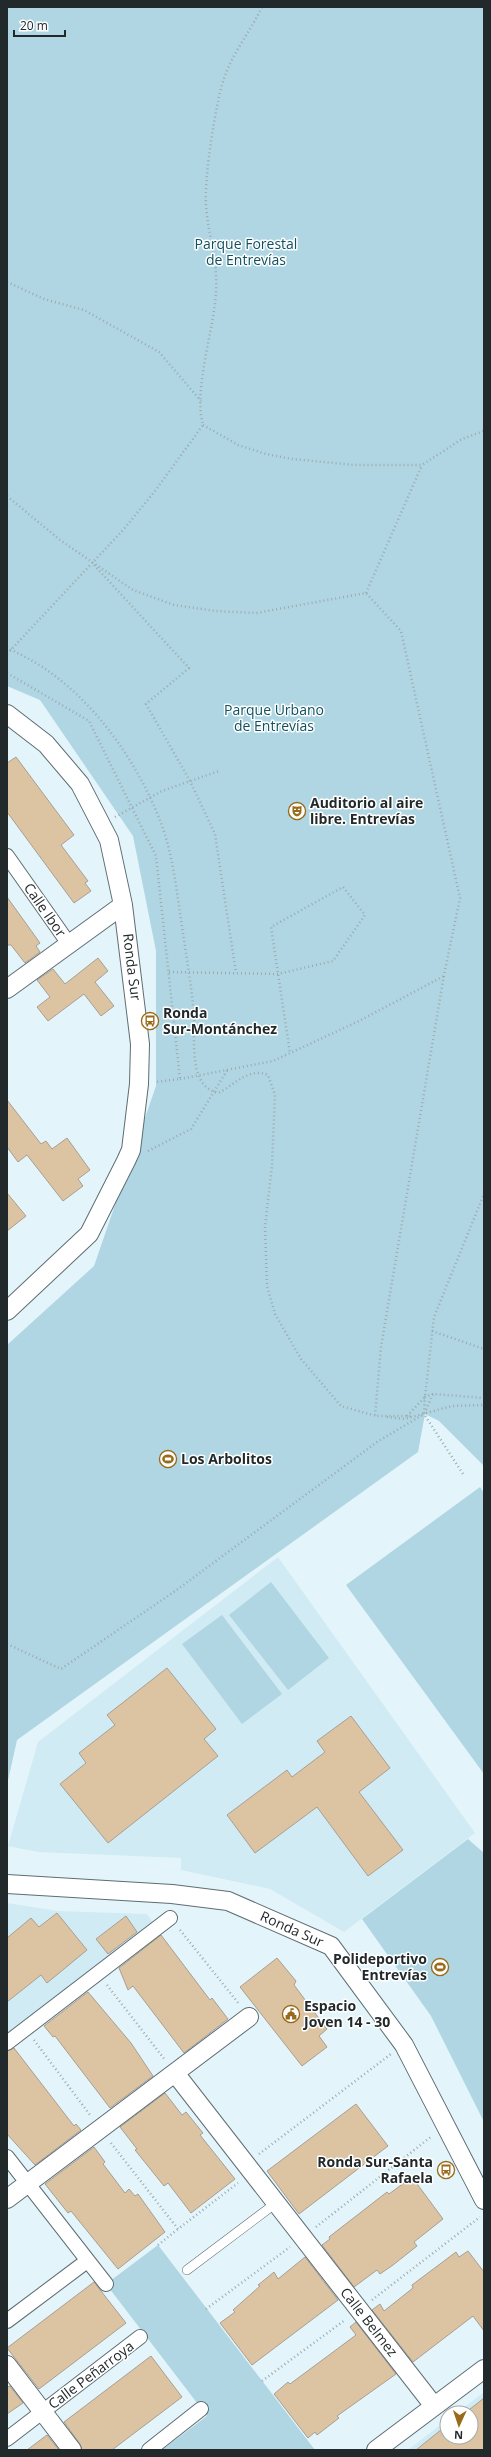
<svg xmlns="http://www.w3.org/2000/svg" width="491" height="2457" viewBox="0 0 491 2457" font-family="'Open Sans',sans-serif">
<rect width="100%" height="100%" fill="#e3f5fa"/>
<!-- built -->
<path fill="#d0ebf3" d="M278 1557 475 1833 344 1932 270 1889 181 1870V1858L38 1852 8 1846 38 1742Z
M7 1903 58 1911 147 1914 154 1924 7 2037Z
M484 2392V2450L409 2449 447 2420V2437H471V2413H457Z"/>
<!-- green -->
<path fill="#afd6e2" d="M7 7H484V1466L439 1421 425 1414 418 1452 17 1740 7 1785V1345L94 1266 156 1086V951L133 836 40 700 7 686Z
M480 1487 484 1493V1774L346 1585Z
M271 1582 329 1658 288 1690 229 1615Z
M222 1615 282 1694 242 1724 182 1644Z
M468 1839 484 1853V2122L431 2016 362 1919Z
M158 2245 315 2450H162L207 2416 106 2284Z"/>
<!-- building -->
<path fill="#dcc3a2" stroke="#a89f93" d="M16 757 74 835 61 845 88 881 85 883 91 891 74 903 7 812V763Z
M7 897 40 943 36 946 40 952 25 963 11 945H7Z
M98 958 108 971 95 982 114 1006 101 1016 84 994 48 1021 37 1007 50 997 37 980 53 969 65 984Z
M7 1100 41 1144 46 1141 52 1149 67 1138 90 1170 78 1179 83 1186 63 1201 27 1155 18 1162 7 1147Z
M7 1193 26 1216 7 1231Z
M167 1668 216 1729 204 1739 218 1756 108 1843 60 1784 86 1763 79 1753 115 1725 107 1715Z
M351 1716 390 1768 359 1792 403 1850 368 1876 317 1807 255 1853 227 1815 287 1770 292 1777 325 1752 317 1741Z
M57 1913 87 1950 47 1983 41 1975 7 2002V1938L31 1918 39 1927Z
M126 1916 137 1932 108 1954 96 1939Z
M161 1935 210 2000 212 1998 228 2019 184 2053 133 1986 128 1990 119 1968Z
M277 1958 296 1981 294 1985 327 2029 319 2036 327 2047 302 2066 240 1987Z
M88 1992 131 2043 153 2076 110 2108 55 2036 53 2037 44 2026Z
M14 2048 74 2126 76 2124 81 2130 35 2165 7 2134V2051Z
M165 2093 182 2115 186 2112 203 2133 200 2135 235 2179 191 2213 168 2183 164 2186 135 2150 137 2149 120 2127Z
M356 2104 388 2146 299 2214 267 2171Z
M94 2147 105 2162 103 2164 125 2193 129 2189 135 2196 138 2194 165 2232 118 2269 71 2211 68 2213 45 2184Z
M412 2177 443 2219 414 2242 417 2246 393 2265 380 2274 377 2270 354 2287 322 2245 330 2239 329 2237 387 2192 389 2194Z
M468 2251 484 2272V2331L473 2316 413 2362 372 2310 380 2304 384 2311 413 2288 412 2285 456 2252 459 2257Z
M305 2257 338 2300 252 2365 220 2323 235 2312 233 2310 260 2286 258 2285 268 2277 274 2272 278 2279Z
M94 2282 126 2323 39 2389 7 2348Z
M356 2322 396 2374 337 2416 339 2418 317 2435 315 2432 308 2438 274 2394 288 2382 290 2384 356 2335 350 2327Z
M151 2356 182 2397 112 2450H82L80 2444 64 2422Z
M10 2386 23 2403 7 2414V2387Z
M484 2398V2450H416L447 2425V2437H471V2413H465Z
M47 2435 59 2450H27Z"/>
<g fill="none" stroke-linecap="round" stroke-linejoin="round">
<!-- service casing -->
<g stroke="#5e6d72" stroke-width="10">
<path id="service" d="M187 2270 276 2203"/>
</g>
<!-- pedestrian casing -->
<g stroke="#5e6d72" stroke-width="16">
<path id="pedestrian" d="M7 856 69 944
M7 2043 170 1918
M7 2157 106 2284
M7 2321 87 2261
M7 2439 140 2337
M149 2450 201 2409"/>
</g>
<!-- minor casing -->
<g stroke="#5e6d72" stroke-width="20">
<path id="minor" d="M7 714 46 744 80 784 109 840 123 905 140 1044 139 1084 131 1150 126 1161 89 1234 7 1311
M7 989 123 905
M7 1884 172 1894 228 1901 331 1946 404 2045 484 2200
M175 2073 434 2406
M7 2199 249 2017
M7 2365 72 2450
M376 2450 484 2369"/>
</g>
<!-- path -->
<path stroke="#9caaae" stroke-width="2.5" stroke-dasharray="1 3" stroke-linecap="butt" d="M7 282 44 299 84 310 159 352 201 401
M203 425 238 445 266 454 292 459 355 465H422L462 439 484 431
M7 496 60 540 133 590 174 605 216 611 256 613 366 593 401 631 460 898 444 975 381 1347 375 1416H413
M94 565 189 668 146 704 190 781 215 834 236 973
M366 593 422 465
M7 647C19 654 32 660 44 668 97 704 138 763 161 823 174 858 177 896 183 933 187 961 192 989 194 1017 195 1041 188 1086 218 1093 235 1085 248 1067 268 1075L275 1095 272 1165 265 1227 267 1286 275 1314 301 1359 341 1406 376 1416
M7 654 124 529 155 491 203 425C193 390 214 330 216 292 218 259 208 236 206 205 204 179 216 97 226 73 235 50 251 30 262 7
M7 673 89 721 156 856 180 1079 155 1082
M115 817 162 791 219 771
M169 972 278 974 333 961 365 915 343 887 271 927 290 1053
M180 1079 273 1061 359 1021 444 976
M148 1151 191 1129 228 1069
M432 1331 484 1349
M433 1394 425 1397 424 1414 463 1474
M407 1416 425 1397 434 1317 484 1194
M387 1417 404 1419 452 1406 484 1405
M7 1644 61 1669 178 1589 377 1442 424 1414 433 1394 484 1398
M180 1930 239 2004
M107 1985 165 2060
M34 2040 90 2115
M111 2143 178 2229 238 2183
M259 2154 391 2054
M316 2227 432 2136
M158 2245 178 2229
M372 2300 480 2217
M206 2309 290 2247
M262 2381 345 2320"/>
<!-- service -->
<use href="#service" stroke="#fff" stroke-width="9"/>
<!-- pedestrian -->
<use href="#pedestrian" stroke="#fff" stroke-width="14"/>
<!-- minor -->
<use href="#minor" stroke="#fff" stroke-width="18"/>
</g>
<!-- icons -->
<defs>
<g id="theatre-ring" transform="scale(0.9)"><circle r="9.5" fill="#fff" stroke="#996a1a" stroke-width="1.5"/><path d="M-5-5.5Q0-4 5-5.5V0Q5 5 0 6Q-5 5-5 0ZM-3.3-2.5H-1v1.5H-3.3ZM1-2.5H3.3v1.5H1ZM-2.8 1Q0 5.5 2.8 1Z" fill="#996a1a"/></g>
<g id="bus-ring" transform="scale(0.9)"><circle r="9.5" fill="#fff" stroke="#996a1a" stroke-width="1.5"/><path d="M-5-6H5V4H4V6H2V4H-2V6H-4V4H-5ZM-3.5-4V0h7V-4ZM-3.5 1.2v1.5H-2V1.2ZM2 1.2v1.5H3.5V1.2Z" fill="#996a1a"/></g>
<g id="stadium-ring" transform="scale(0.9)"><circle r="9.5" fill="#fff" stroke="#996a1a" stroke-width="1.5"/><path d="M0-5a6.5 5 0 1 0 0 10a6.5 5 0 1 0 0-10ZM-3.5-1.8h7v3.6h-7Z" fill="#996a1a"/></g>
<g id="civic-ring" transform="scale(0.9)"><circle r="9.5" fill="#fff" stroke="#996a1a" stroke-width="1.5"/><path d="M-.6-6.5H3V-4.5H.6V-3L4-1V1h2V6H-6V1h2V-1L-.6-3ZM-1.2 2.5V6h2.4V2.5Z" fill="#996a1a"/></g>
</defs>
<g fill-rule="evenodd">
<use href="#theatre-ring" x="297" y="811"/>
<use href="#bus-ring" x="150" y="1021"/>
<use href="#stadium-ring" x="168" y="1459"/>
<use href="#stadium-ring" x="440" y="1967"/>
<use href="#civic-ring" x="291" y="2014"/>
<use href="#bus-ring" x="446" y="2170"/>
</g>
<g text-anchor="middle" stroke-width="3" stroke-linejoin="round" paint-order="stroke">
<!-- park labels -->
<g font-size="14" fill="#0f5160" stroke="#fff">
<text x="246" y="249">Parque Forestal<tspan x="246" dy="16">de Entrevías</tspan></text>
<text x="274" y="715">Parque Urbano<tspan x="274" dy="16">de Entrevías</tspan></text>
</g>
<!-- poi labels -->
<g font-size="14" font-weight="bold" fill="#22292b" stroke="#fff" text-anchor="start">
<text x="310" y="808">Auditorio al aire<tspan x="310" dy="16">libre. Entrevías</tspan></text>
<text x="163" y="1018">Ronda<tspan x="163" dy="16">Sur-Montánchez</tspan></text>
<text x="181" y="1464">Los Arbolitos</text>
<text x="427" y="1964" text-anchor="end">Polideportivo<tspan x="427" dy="16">Entrevías</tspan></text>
<text x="304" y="2011">Espacio<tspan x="304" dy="16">Joven 14 - 30</tspan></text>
<text x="433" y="2167" text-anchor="end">Ronda Sur-Santa<tspan x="433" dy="16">Rafaela</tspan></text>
</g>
<!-- street labels -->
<g font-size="14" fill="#22292b" stroke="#fff">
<text transform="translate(45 910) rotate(55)" y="5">Calle Ibor</text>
<text transform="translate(132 967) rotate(83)" y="5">Ronda Sur</text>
<text transform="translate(292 1929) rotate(24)" y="5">Ronda Sur</text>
<text transform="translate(369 2322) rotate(52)" y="5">Calle Belmez</text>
<text transform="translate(91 2375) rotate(-37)" y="5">Calle Peñarroya</text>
</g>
</g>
<!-- border -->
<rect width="491" height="2457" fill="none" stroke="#22292b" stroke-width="16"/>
<!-- north arrow -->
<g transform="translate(459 2425) rotate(183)"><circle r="19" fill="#ffffff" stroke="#a7a9aa"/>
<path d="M0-3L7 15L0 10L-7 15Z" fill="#996a1a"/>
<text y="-6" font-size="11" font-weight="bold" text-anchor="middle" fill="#22292b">N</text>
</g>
<!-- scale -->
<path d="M14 30v6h51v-6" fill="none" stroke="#22292b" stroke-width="2"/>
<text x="20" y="30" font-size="12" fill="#22292b" stroke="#ffffff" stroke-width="3" paint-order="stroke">20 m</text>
</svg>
